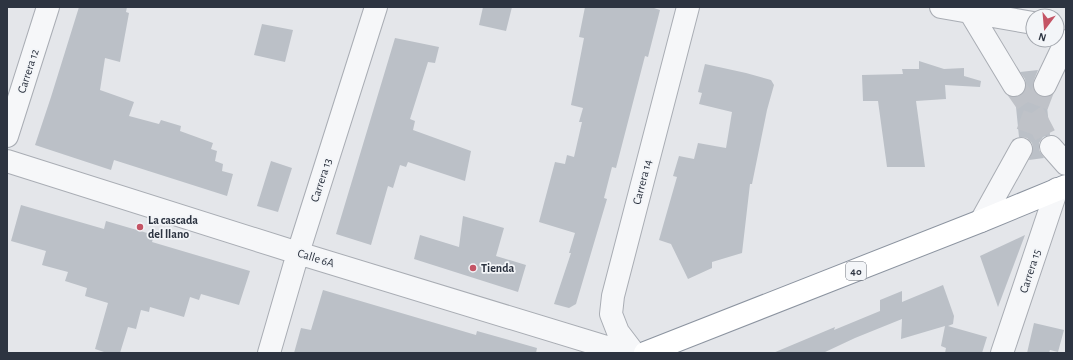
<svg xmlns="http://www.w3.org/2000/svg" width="1073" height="360" viewBox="0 0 1073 360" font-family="'Alegreya Sans',sans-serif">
<rect width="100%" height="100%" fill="#e4e6ea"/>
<!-- building -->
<path fill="#bbc0c7" d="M79 7H127L126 12 129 13 120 62 105 58 100 90 134 102 129 116 159 124 161 120 181 126 180 131 213 143 211 149 217 151 215 161 223 164 222 171 233 174 227 196 114 160 111 170 35 145 51 97Z
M483 7H512L506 31 479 25Z
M585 7H651L660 10 648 57 645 56 616 168 612 167 604 198 607 199 576 304 569 308 554 304 571 253H569L575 233 539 222 555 162 565 164 567 155 574 157 582 122H579L583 108 571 105 584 38 579 37Z
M262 24 293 30 285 62 254 55Z
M395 38 439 47 435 63 428 62 410 119 415 121 413 130 471 151 465 181 408 162 406 167 400 165 393 188 388 186 371 245 336 234Z
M919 61 944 69 964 68V76L981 81 980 87 945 85 946 99 916 101 925 167H887L878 101H863L862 75 903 74 902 69H919Z
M705 64 746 73 771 80 774 85 767 110 752 184H750L742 253 712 262V268L688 279 671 244 659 240 677 177 673 176 679 156 694 159 698 143 726 148 732 112 699 104 702 93 698 92Z
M1038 70 1034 80 1033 86 1035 92 1039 96 1046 97 1050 135 1043 137 1039 143V150L1044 158 1029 160 1033 148 1032 143 1027 138 1019 137 1015 97 1021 95 1025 91 1026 85 1025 79 1020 72Z
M271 161 292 168 278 212 257 206Z
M21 205 104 229 106 221 154 235 152 242 250 271 239 305 201 294 199 300 190 297 184 317 150 307 149 312 141 310 136 329 128 327 120 353H107L95 349 108 303 85 296 87 288 65 281 68 272 42 265 46 251 11 241Z
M463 216 504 228 496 256 526 265 518 292 414 259 420 235 459 247Z
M1025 235 998 307 980 256Z
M943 285 954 316 953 324 948 326 987 337 982 353H945L946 348 941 346 945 326 901 339 902 319 855 338 823 353H773L835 327 834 330 880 311V300L902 291V302Z
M323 290 476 335 477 331 537 348 536 353H294L301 328 311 330Z
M1034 323 1064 330 1058 352 1050 350 1049 353H1027Z"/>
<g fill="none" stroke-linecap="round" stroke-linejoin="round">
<!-- minor-tunnel -->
<path stroke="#bfc2c8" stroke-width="22" stroke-dasharray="22 11" stroke-linecap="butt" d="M1014 85 1034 114 1021 149
M1045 85 1034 114 1051 147"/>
<!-- minor casing -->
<g stroke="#a9adb4" stroke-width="24">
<path id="minor" d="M941 7 1033 23
M970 12 1014 85
M1045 85 1066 41
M7 136 48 7
M1051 147 1066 164
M7 161 298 253 626 353
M981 221 1021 149
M269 353 298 253 376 7
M634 353 618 332 611 314 613 296 688 7
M1002 353 1057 189"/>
</g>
<!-- highway casing -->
<g stroke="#8c94a0" stroke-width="24">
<path id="highway" d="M645 353 981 221 1066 186"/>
</g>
<!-- minor -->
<use href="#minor" stroke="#f6f7f9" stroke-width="22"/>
<!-- highway -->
<use href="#highway" stroke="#fff" stroke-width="22"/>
</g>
<!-- markers -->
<g fill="#c45465" stroke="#f3f5f8" stroke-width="1.5">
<circle cx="140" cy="227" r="4"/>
<circle cx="473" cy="268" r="4"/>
</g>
<g text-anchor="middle" stroke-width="3.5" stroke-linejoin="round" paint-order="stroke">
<!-- shield labels -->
<rect fill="#f3f5f8" stroke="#686e78" stroke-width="1" x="846" y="262" width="20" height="18" rx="3"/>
<g font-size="11" font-weight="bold" fill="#2d3441">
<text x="856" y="275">40</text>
</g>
<!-- street labels -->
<g font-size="12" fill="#2d3441" stroke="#f3f5f8">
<text transform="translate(28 71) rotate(-72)" y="4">Carrera 12</text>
<text transform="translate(321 180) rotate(-72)" y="4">Carrera 13</text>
<text transform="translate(642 182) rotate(-75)" y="4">Carrera 14</text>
<text transform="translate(316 258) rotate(17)" y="4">Calle 6A</text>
<text transform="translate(1030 271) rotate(-72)" y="4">Carrera 15</text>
</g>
<!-- poi labels -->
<g font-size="12" font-weight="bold" fill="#2d3441" stroke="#f3f5f8" text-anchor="start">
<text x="148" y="224">La cascada<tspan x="148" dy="14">del llano</tspan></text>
<text x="481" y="272">Tienda</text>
</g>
</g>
<!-- border -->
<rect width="1073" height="360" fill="none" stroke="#2d3441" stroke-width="16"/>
<!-- north arrow -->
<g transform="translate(1045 28) rotate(196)"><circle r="19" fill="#f3f5f8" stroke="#a4a8af"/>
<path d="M0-3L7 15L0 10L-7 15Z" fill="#c45465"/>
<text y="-6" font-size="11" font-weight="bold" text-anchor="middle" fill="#2d3441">N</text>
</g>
</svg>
